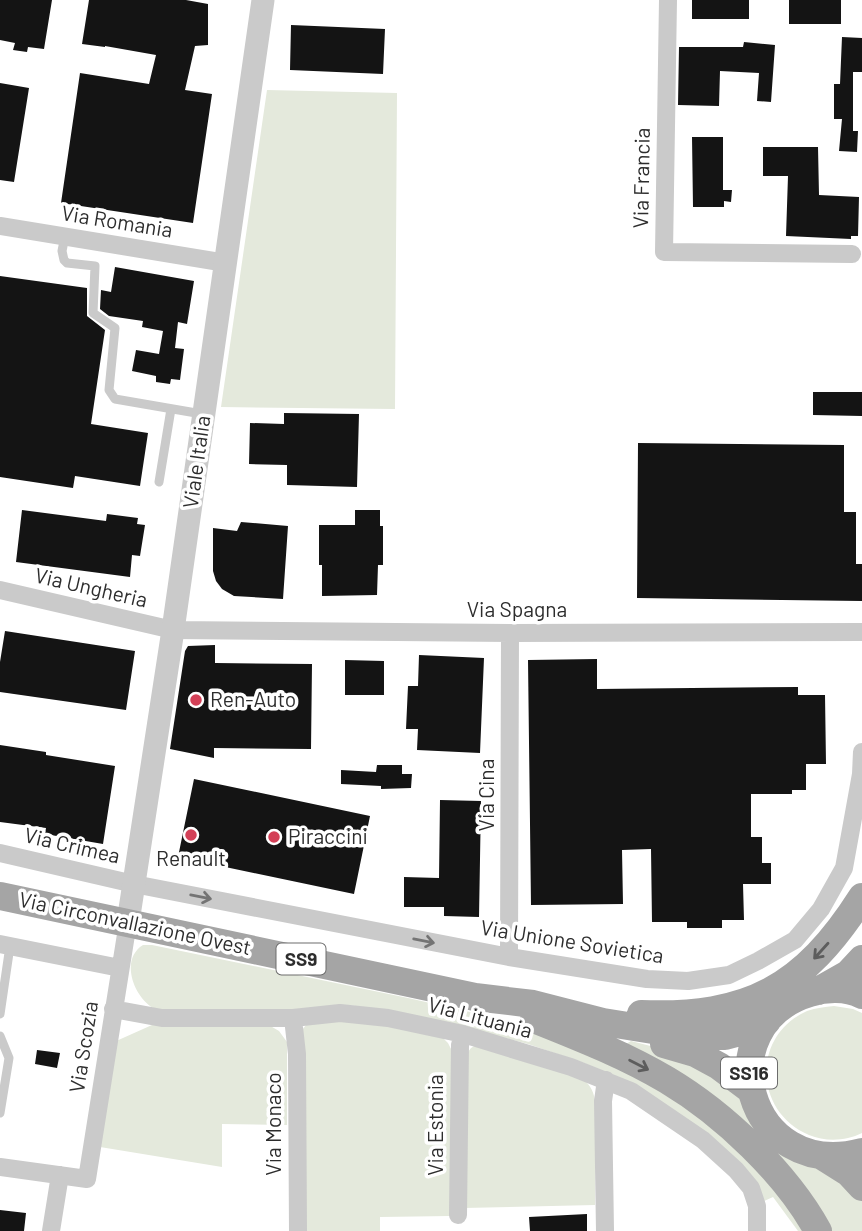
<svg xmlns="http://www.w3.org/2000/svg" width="862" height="1231" viewBox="0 0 862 1231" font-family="Barlow,sans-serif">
<rect width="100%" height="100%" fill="#fff"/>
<!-- green -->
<path fill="#e4e9dc" d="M267 90 397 93 395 409 221 407Z
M143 945H152L408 998 519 1023 567 1037 695 1102 812 1231H798L773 1197 762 1202 632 1085 584 1063 528 1044 471 1029 386 1010 348 1005 287 1011 164 1012C161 1011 156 1010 153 1008 133 996 120 959 143 945Z
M834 1006 853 1009 862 1013V1133C846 1141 826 1142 809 1135 754 1112 751 1036 807 1011 816 1008 825 1007 834 1006Z
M362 1020 441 1036 448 1043 452 1051 450 1216 380 1217V1231H303V1029L308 1022Z
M267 1024 279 1031 287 1042V1125L222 1124V1167L100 1147 114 1042 152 1025Z
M631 1041 678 1053 698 1060 829 1167 862 1197V1231H829L626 1044Z
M476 1045 581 1077C589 1084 593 1089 595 1100V1205L464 1208 468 1052 471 1048Z"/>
<!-- building -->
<path fill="#141414" d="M0 0H52L44 49 28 47 27 52 13 50 15 43 0 40Z
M89 0H186L208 4V45L195 46 185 90 212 94 193 223 61 203 80 73 149 84 156 55 105 46V47L82 44Z
M692 0H749V19H692Z
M789 0H841V24H789Z
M291 25 385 29 383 74 290 70Z
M842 37 862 38V72H853V131H858L857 152 839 151 842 119H834V84H840Z
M744 42 775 45 771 102 757 101 759 73 720 71 719 106 678 105 679 47H743Z
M0 83 29 88 14 182 0 180Z
M692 137H723V190H732L731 202 724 201V207H693Z
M763 147H818L819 195 859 197 858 236H851V239L786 236 788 176H763Z
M115 267 194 281 187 324 178 322 175 348 184 349 180 380 171 379 170 384 156 382V376L132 371 136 350 159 354 163 331 142 327 143 321 109 316 100 309 101 290 111 292Z
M0 276 87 288V316L105 330 91 424 148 433 140 486 75 476 73 488 0 477Z
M813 392H862V416L813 415Z
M284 413 359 414 357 487 287 485V465L249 464 250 423 284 424Z
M638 443 844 445V512H856V564H862V601L637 598Z
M22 510 106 521 107 514 138 518 137 524 145 525 140 556 132 555 130 577 16 562Z
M355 510H380V526H383V565H378L377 595 322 596V565H319V525H355Z
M241 522 288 526 283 599 234 596 222 589 216 581 213 571V528L237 531Z
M5 631 135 651 126 710 0 692V662Z
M215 645V663L312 664 311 749 214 748V758L170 749 185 651 188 646Z
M419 655 484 658 480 753 417 750 418 729H406L408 686H418Z
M597 659V689L798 687V695H825L826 764H806V790H792V794H751V837H762V863H771V884H743L744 920H722V928H687V922H652L651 849 622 850 623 904 531 905 528 660Z
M345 660 384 661V695H345Z
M0 745 46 752V755L115 766 103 844 45 834 46 828 0 822Z
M377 765H402V774H412L411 788 381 789V786L341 784V770L376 772Z
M194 779 370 816 354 894 178 857Z
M440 800 481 801 479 917 444 916V907H404V877L439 878Z
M37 1050 60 1053 57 1068 35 1064Z
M0 1210 26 1213 24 1231H0Z
M587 1214V1231H530L529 1217Z"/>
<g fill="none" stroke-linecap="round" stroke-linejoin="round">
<!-- service -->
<path stroke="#cacaca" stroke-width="9" d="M65 236 62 251 64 260 67 263 95 266 93 313 115 328 109 390 115 399 202 414
M159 482 171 409
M0 1014 10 946
M0 1036 9 1058 0 1113"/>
<!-- minor -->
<path stroke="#cacaca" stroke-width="18" d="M668 0 664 252 852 254
M0 226 226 263
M0 590 173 630 510 633 862 632
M0 853 134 884 509 957 647 979 688 981 729 975 758 961 795 940 821 909 844 868 861 774 862 752
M0 944 120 968
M509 957 510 633
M113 1009 162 1018H293L340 1013 388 1018 463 1034 571 1067 631 1091 703 1140 736 1170 751 1188 757 1206V1231
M293 1018 297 1054 298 1231
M0 1167 87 1179 128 922
M458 1215 460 1045 463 1034
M51 1231 60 1175
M605 1231 603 1101 606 1080"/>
<!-- tertiary -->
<path stroke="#cacaca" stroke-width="23" d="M128 922 173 630 263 0"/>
<!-- primary -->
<path stroke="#a5a5a5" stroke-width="28" d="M0 896 475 997 533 1004 603 1022 690 1036H725L755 1028 767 1021
M818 991 848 974 862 959
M862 995C846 987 826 988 810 993 705 1024 746 1183 862 1152
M641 1014C749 1018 804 988 862 897
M534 1019C579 1037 625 1055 667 1080 724 1114 786 1173 818 1231
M664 1044 695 1053 719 1066 751 1090
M822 1156 849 1173 862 1187"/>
</g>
<!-- one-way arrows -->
<defs><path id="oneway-shaft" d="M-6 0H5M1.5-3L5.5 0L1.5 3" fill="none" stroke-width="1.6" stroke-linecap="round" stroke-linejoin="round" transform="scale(1.75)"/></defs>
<g stroke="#747474">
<use href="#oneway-shaft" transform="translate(201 897) rotate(11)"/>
<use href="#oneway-shaft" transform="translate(424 941) rotate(11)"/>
</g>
<g stroke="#5d5d5d">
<use href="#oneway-shaft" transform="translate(821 951) rotate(132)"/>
<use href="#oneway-shaft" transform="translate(639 1065) rotate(27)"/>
</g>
<!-- markers -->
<g fill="#d34057" stroke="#fff" stroke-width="2.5">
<circle cx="196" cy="700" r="7"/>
<circle cx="191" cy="835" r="7"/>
<circle cx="274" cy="837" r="7"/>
</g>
<g text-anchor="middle" stroke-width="7" stroke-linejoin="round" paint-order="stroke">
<!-- shield labels -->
<g fill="#fff" stroke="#6c6c6c" stroke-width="2">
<rect x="276.5" y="943.5" width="49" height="31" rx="5"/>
<rect x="721" y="1057.5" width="56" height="31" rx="5"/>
</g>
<g font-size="19" font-weight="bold" fill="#2d2d2d">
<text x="301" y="966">SS9</text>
<text x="749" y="1080">SS16</text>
</g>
<!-- street labels -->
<g font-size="21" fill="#2d2d2d" stroke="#fff">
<text transform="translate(642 178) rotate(-89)" y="7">Via Francia</text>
<text transform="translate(117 222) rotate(9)" y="7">Via Romania</text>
<text transform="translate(197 462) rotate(-82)" y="7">Viale Italia</text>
<text transform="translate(91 588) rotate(13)" y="7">Via Ungheria</text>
<text x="517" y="617">Via Spagna</text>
<text transform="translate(487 795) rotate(-90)" y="7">Via Cina</text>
<text transform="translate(72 846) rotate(13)" y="7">Via Crimea</text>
<text transform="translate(135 924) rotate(12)" y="7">Via Circonvallazione Ovest</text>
<text transform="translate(572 942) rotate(9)" y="7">Via Unione Sovietica</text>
<text transform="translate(480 1018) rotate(15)" y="7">Via Lituania</text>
<text transform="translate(84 1047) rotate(-81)" y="7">Via Scozia</text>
<text transform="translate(274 1124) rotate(-90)" y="7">Via Monaco</text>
<text transform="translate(436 1125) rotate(-90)" y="7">Via Estonia</text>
</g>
<!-- poi labels -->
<g font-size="21" fill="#2d2d2d" stroke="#fff" text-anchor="start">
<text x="210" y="707">Ren-Auto</text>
<text x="288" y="844">Piraccini</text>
<text x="191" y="866" text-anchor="middle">Renault</text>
</g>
</g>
</svg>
